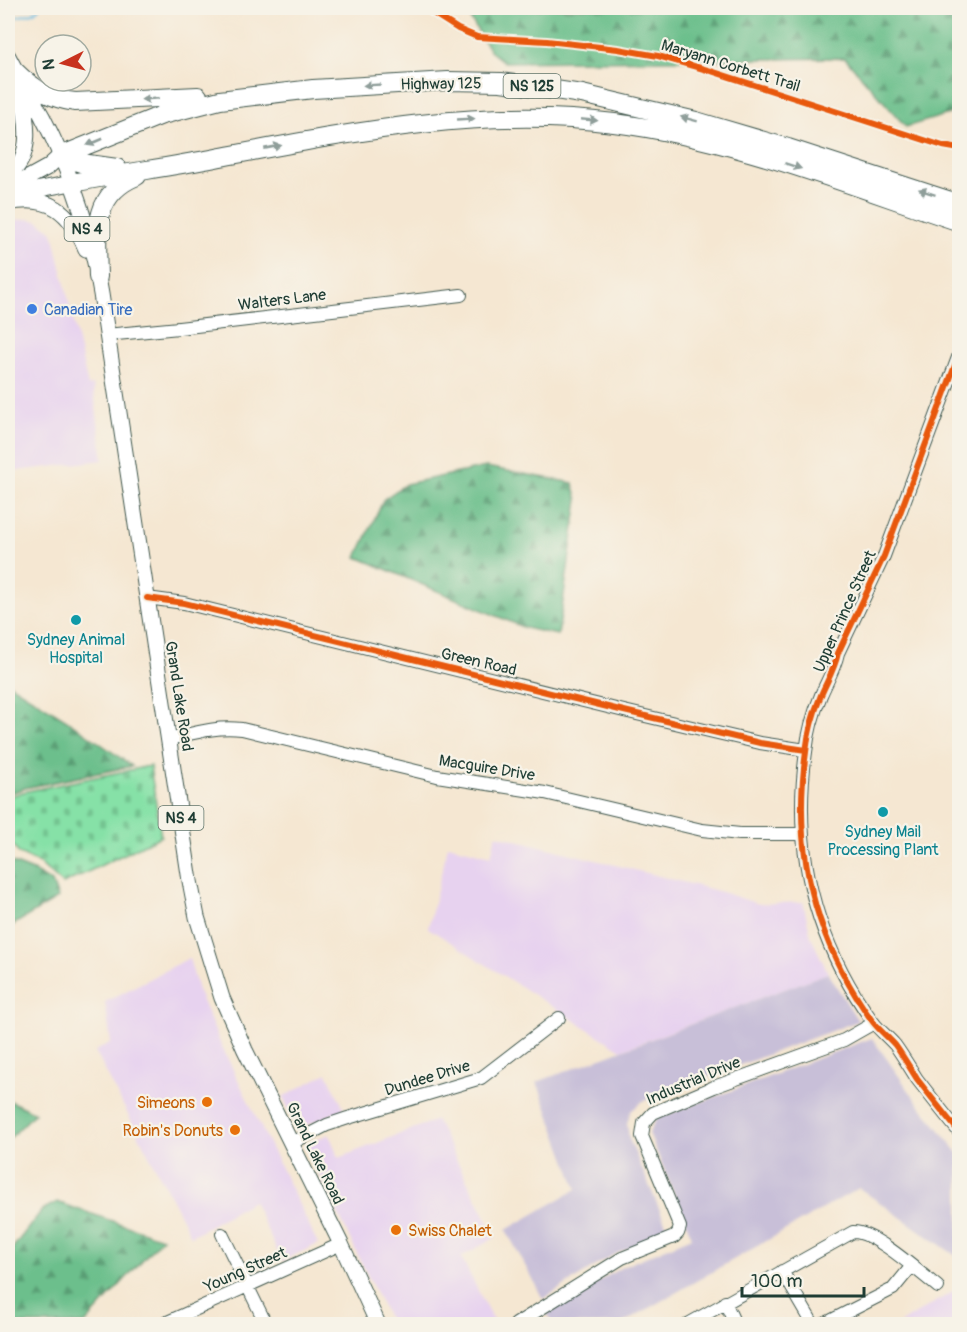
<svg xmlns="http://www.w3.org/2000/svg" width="967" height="1332" viewBox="0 0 967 1332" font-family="Pangolin,sans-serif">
<defs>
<pattern id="forest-firs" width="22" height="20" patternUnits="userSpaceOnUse" patternTransform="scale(1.5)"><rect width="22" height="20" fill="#6cbf8c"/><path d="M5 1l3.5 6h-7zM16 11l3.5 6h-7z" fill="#589c73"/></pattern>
<pattern id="cemetery-stones" width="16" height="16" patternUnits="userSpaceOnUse" patternTransform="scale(1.5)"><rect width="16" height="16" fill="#86e1a7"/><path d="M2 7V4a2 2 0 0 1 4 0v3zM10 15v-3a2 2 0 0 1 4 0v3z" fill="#73c290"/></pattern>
</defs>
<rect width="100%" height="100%" fill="#f7f3e8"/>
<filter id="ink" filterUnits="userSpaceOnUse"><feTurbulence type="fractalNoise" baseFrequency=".0167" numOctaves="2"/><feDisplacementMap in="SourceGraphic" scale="12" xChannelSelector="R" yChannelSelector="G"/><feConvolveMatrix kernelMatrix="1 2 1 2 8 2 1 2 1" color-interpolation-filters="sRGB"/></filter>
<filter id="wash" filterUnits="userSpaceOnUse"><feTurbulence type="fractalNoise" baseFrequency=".008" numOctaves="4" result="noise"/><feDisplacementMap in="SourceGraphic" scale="24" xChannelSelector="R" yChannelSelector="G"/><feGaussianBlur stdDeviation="1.35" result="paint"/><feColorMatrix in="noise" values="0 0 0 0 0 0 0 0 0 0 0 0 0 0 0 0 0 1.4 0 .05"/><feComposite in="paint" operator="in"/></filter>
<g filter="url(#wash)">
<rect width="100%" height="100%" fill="#f5e7d2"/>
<!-- built -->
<path fill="#e7d2ef" d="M8 127 14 139V145L8 160Z
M29 219 38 221 53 232 88 386 93 385 103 460 8 472V221Z
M496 835 718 891 759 904 803 902 811 937 828 973 621 1050 428 928 448 845 491 856Z
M189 958 199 994 221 1045 318 1244 282 1261 253 1201 191 1236 95 1051 111 1043 105 1002Z
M327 1073 344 1109 298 1129 283 1097Z
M436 1120 496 1237 461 1257 495 1324H391L305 1145 329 1134 339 1158Z
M959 1288V1324H899Z"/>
<!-- industrial -->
<path fill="#c8bfd8" d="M828 973 858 1021 643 1101 631 1111 627 1123 629 1139 669 1231 613 1255 543 1299 506 1230 577 1189 537 1082Z
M872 1038 915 1099 959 1154V1258L859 1188 621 1324H553L547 1314 622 1267 692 1237 649 1133 656 1119Z"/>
<!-- forest -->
<path fill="url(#forest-firs)" stroke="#467e60" stroke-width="1.5" d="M464 8H959V111L906 127 845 58 504 62 490 51Z
M486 467 573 483 578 500 558 635 525 628 357 557 384 499 406 484Z
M8 683 67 720 132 766 25 788 8 794Z
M8 861 33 871 52 882 58 898 8 928Z
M8 1100 35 1113 8 1140Z
M57 1202 162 1238 85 1324H8V1254L42 1210Z"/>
<!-- cemetery -->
<path fill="url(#cemetery-stones)" stroke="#528f6e" stroke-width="1.5" d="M150 766 161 836 63 884 39 863 19 854 8 838V797L23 792Z"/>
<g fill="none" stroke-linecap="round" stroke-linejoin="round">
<!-- stream -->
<path stroke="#66bce3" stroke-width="2" d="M8 19 33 13 39 8"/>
</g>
</g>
<g filter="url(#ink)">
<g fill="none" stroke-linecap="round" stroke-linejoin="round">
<!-- minor casing -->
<g stroke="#3f564c" stroke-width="14">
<path id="minor" d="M106 335 179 328 461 295
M960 352 884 556 838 653C835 668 827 681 821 695 814 712 808 733 806 752 792 850 815 941 873 1022 879 1030 888 1037 895 1045 903 1056 910 1068 917 1079 931 1097 945 1115 960 1133
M147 598 184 603 624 711 760 743 806 750
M169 739C195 733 214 726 242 729L437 776 545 793 702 830 740 834H802
M292 1143 327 1125 348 1118 481 1078 559 1018
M222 1234 266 1324
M782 1271 813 1324
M725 1302 735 1324
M163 1324 341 1244
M516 1324 622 1258 674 1237 678 1233 680 1227 642 1136 644 1123 653 1113 714 1087 844 1040 874 1023
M688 1324 853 1232C874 1231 920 1273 938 1287
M824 1324 893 1289 911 1267"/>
</g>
<!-- major casing -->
<g stroke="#3f564c" stroke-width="17">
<path id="major" d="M8 56C18 76 31 96 42 116 71 172 91 232 101 294L190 881 197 917 222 998 245 1050 341 1244 378 1324
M8 176C36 154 26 116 20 86
M8 189 48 167 60 156
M19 193 72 183
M8 203C49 194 70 211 86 249"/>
</g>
<!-- highway casing -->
<g stroke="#3f564c" stroke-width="20">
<path id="highway" d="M16 72C33 89 52 99 75 102L198 96
M60 156 162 115 220 100 313 89 448 81 501 82 582 94 696 121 788 148 960 204
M60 156 81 163 117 168
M72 183C120 174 168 167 216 158 348 133 479 106 614 123 733 138 846 184 960 222
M98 277C97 235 91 194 137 176"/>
</g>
<!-- minor -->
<use href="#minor" stroke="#fff" stroke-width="12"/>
<!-- major -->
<use href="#major" stroke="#fff" stroke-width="15"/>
<!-- highway -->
<use href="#highway" stroke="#fff" stroke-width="18"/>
<!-- cycleway casing -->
<g stroke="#f7f3e8" stroke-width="10">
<path id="cycleway" d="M425 8 458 29 477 37 547 41 618 49 658 56 711 71 943 146 960 149
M960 352 884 556 838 653C835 668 827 681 821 695 814 712 808 733 806 752 792 850 815 941 873 1022 879 1030 888 1037 895 1045 903 1056 910 1068 917 1079 931 1097 945 1115 960 1133
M147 598 184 603 624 711 760 743 806 750"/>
</g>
<!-- cycleway -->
<use href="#cycleway" stroke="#e8590c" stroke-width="6"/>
</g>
<!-- one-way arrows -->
<defs><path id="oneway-solid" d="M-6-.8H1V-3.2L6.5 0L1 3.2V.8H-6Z" transform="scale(1.5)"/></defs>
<g fill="#8f9e9a">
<use href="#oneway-solid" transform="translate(372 85) rotate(177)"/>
<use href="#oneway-solid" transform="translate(150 99) rotate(176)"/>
<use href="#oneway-solid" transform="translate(466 119) rotate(-3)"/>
<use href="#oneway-solid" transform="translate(689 119) rotate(-165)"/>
<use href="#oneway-solid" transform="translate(589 120) rotate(5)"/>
<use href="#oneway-solid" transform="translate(95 142) rotate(157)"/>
<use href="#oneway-solid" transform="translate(273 147) rotate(-11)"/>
<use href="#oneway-solid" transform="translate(793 166) rotate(18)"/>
<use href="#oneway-solid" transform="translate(927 192) rotate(-161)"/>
</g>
</g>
<!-- markers -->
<circle fill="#3f7fe0" stroke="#f7f3e8" stroke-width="2" cx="32" cy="309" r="6"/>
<g fill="#0f9aa8" stroke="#f7f3e8" stroke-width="2">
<circle cx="76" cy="620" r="6"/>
<circle cx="883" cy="812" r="6"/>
</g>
<g fill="#e8710a" stroke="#f7f3e8" stroke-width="2">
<circle cx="207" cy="1102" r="6"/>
<circle cx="235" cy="1130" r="6"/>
<circle cx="396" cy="1230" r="6"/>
</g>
<g text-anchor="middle" stroke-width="4.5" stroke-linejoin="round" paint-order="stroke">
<!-- shield labels -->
<g fill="#f7f3e8" stroke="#60746a" stroke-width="1.5">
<rect x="503.5" y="74" width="57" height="24" rx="4.5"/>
<rect x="64.5" y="217" width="45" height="24" rx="4.5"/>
<rect x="158.5" y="806" width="45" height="24" rx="4.5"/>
</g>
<g font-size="15" font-weight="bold" fill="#1f3d34">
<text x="532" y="91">NS 125</text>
<text x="87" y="234">NS 4</text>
<text x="181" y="823">NS 4</text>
</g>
<!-- street labels -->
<g font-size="16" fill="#1f3d34" stroke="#f7f3e8">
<text transform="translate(731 65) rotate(17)" y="6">Maryann Corbett Trail</text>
<text transform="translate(441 83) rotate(-1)" y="6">Highway 125</text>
<text transform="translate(282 299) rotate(-7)" y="6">Walters Lane</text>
<text transform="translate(844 611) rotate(-66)" y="6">Upper Prince Street</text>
<text transform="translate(479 661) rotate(13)" y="6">Green Road</text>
<text transform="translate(180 696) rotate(81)" y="6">Grand Lake Road</text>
<text transform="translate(487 767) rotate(9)" y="6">Macguire Drive</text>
<text transform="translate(427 1077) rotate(-17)" y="6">Dundee Drive</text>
<text transform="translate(693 1080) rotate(-23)" y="6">Industrial Drive</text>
<text transform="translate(316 1153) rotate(64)" y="6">Grand Lake Road</text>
<text transform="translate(245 1269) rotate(-24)" y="6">Young Street</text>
</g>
<!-- shop labels -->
<g font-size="16" fill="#366cbe" stroke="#f7f3e8" text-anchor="start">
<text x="44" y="315">Canadian Tire</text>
</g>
<!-- culture labels -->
<g font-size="16" fill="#0d838f" stroke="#f7f3e8">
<text x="76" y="645">Sydney Animal<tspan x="76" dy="18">Hospital</tspan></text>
<text x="883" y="837">Sydney Mail<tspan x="883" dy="18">Processing Plant</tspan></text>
</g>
<!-- food labels -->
<g font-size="16" fill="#c56008" stroke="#f7f3e8" text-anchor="end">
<text x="195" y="1108">Simeons</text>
<text x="223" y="1136">Robin's Donuts</text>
<text x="408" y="1236" text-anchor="start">Swiss Chalet</text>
</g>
</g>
<!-- margin -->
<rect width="967" height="1332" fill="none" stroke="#f7f3e8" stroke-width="30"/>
<!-- north arrow -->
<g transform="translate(63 63) rotate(264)"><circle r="28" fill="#f7f3e8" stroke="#a1aaa0" stroke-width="1.5"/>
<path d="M0-4.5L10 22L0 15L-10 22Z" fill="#c8321e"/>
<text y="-9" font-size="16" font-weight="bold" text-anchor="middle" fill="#1f3d34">N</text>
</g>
<!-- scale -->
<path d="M742 1287v9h122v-9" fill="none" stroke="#1f3d34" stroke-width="3"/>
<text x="751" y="1287" font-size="18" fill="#1f3d34" stroke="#f7f3e8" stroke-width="4.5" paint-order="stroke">100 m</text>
</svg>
